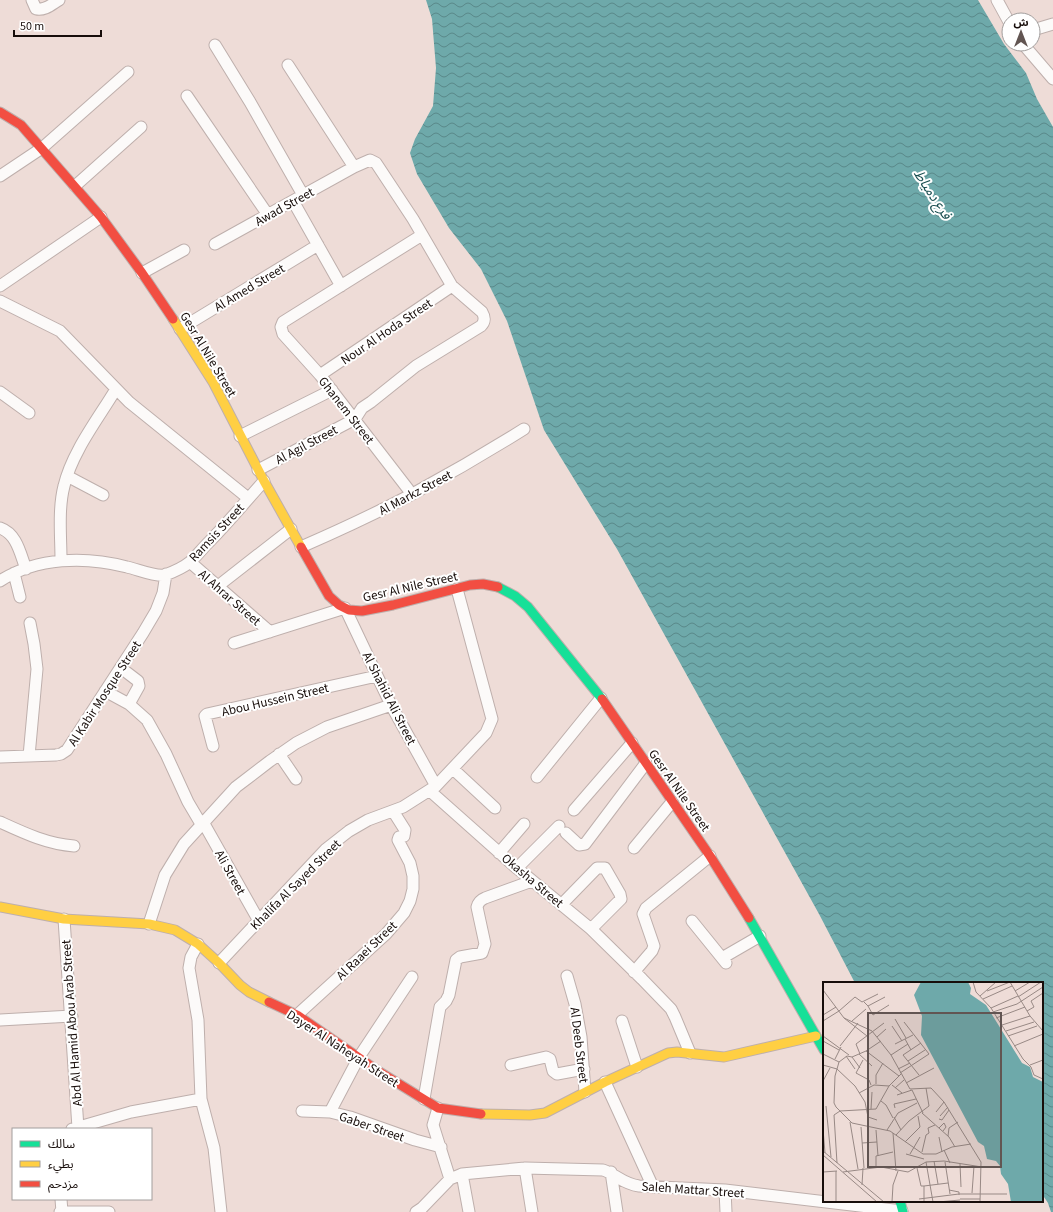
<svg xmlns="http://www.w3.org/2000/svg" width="1053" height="1212" viewBox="0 0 1053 1212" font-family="'Source Sans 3','Noto Sans Arabic',sans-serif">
<defs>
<pattern id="water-waves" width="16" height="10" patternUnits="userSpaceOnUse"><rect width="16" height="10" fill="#6ea9aa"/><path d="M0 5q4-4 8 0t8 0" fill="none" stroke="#598889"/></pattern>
</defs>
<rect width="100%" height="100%" fill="#eedcd7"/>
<!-- water -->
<path fill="url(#water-waves)" d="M426 0H978L1004 44 1026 73 1037 99 1053 127V1212H1051L1048 1203 1042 1194V983H855L819 914 617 549 544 430 507 321 481 269 449 228 417 174 410 153 415 139 433 106 436 68 432 19Z"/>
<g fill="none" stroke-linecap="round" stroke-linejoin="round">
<!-- street casing -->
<g stroke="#beafac" stroke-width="13">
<path id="street" d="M32 0 36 9C45 11 52 4 59 0
M997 0 1009 22
M1033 30 1053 24
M1023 44 1053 79
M215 45 250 102 303 195
M288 65 354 167
M187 96 268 215
M0 176 42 148 128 72
M75 186 141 127
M293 201 341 286
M215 244 354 167 370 160 376 163 413 219 452 286 482 312C485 317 485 322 481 326L416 366 371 402 362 408 355 419 258 470
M142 273 184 250
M0 286 101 217
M0 301 60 331 129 402 248 498
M180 329 318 245
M320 375 452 286
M0 392 29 413
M240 436 332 390
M67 476 103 495
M408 489 320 375 283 334 281 327 283 322 422 235
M0 528C17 534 20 553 26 569
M301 547C340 530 379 512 416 492 453 472 489 451 524 429
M61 560C61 537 58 509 64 486 72 452 98 419 116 389
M190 562 270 632
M14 573 20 597
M0 581C37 557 85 556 127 567 137 569 155 577 165 575 173 572 184 567 190 562 196 557 201 550 207 544 227 524 245 502 264 481
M218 586 291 529
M234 643 345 608 391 705 436 786
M121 668 138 681 139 686 129 704
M105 691 129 704 147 720 166 754 188 802 201 824
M213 746 205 716 207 714 377 676
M279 754 296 779
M29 756 37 669 34 644 30 623
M0 757 56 755 61 754 67 750 143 633 156 611 163 593 166 574
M453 769 495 808
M537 777 601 698
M430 791 512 864 591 929 642 979 671 1009 675 1017 690 1053
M574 810 632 743
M0 822C24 833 47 844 74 846
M203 822 259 921
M566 833 579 845 585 844 646 763
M634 848 672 802
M499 853 524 824
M517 868 559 826
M562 904 597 868H605L620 894 621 899 591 929
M64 919 78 1128
M692 921 726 963
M149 924 165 875 184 844 236 787 270 761 296 743 327 727 391 705
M198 944 191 957 189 968 198 1020 201 1099 214 1148 221 1212
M722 958 760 936
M219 963 326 849 349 831 368 820 403 807 436 786 486 733 492 719 457 589
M634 972 652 951 654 946 643 914 646 908 710 856
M567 976 575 1004 581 1037 585 1092
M297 1015 386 934 404 913 410 901 413 889V876L410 863 398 840 399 837 404 836 405 830 393 811
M0 1020 72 1016
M622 1021 637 1067
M511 1065 546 1057 550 1059 553 1071 557 1074 584 1069
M605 1082 653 1187
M424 1099 440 1007 446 1001 449 995 456 960 460 957 482 953 485 944 477 907C478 903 480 900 485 898L532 881
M438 1108 433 1125 450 1179
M302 1111 330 1112 350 1117 415 1140 441 1147
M330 1112 359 1057 412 977
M72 1129 131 1112 201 1099
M525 1168 532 1212
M611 1172 617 1212
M462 1174 469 1212
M725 1190 726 1212
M61 1199 62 1212
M60 1212H109
M416 1212 422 1208 450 1179 462 1174 525 1168 603 1170C617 1175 623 1184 639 1186L725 1190 902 1211"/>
</g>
<!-- fast casing -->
<g stroke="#beafac" stroke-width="11">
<path id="fast" d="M498 587 515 596 528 607 602 699
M749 918 824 1050
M900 1201 903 1212"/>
</g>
<!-- slow casing -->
<g stroke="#beafac" stroke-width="11">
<path id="slow" d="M173 319 213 382 264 481 301 547
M0 907 64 919 149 924 175 930 198 944 219 963 240 985 249 992 269 1002
M481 1114 530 1115 545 1113 605 1082 668 1053 677 1052 724 1057 816 1036"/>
</g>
<!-- jam casing -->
<g stroke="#beafac" stroke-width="11">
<path id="jam" d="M0 112 21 125 101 217 142 273 173 319
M301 547 329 596 339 605 349 610 362 611 393 605 470 585 483 584 498 587
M602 699 710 856 749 918
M269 1002 297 1015 378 1071 438 1108 481 1114"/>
</g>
<!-- street -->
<use href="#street" stroke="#fcfaf9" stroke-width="11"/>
<!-- fast -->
<use href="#fast" stroke="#16e098" stroke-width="9"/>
<!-- slow -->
<use href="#slow" stroke="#ffcf43" stroke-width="9"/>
<!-- jam -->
<use href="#jam" stroke="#f24e42" stroke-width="9"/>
</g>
<g text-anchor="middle" stroke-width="4" stroke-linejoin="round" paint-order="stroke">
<!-- street labels -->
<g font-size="13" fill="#170d0a" stroke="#fff">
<text transform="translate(284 206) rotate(-29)" y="5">Awad Street</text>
<text transform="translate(249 287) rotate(-31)" y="5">Al Amed Street</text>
<text transform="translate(386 331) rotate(-34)" y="5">Nour Al Hoda Street</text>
<text transform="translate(209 354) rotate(59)" y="5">Gesr Al Nile Street</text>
<text transform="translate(347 410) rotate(52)" y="5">Ghanem Street</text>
<text transform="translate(306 444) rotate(-28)" y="5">Al Agil Street</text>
<text transform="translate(415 492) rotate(-28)" y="5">Al Markz Street</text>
<text transform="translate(216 532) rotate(-47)" y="5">Ramsis Street</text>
<text transform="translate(410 586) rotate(-13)" y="5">Gesr Al Nile Street</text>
<text transform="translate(230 597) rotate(41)" y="5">Al Ahrar Street</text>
<text transform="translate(104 693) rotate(-57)" y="5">Al Kabir Mosque Street</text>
<text transform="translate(390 698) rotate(63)" y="5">Al Shahid Ali Street</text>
<text transform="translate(275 699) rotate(-13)" y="5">Abou Hussein Street</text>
<text transform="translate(680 790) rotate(55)" y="5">Gesr Al Nile Street</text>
<text transform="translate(231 872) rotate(61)" y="5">Ali Street</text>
<text transform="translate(533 880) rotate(40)" y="5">Okasha Street</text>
<text transform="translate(295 884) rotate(-45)" y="5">Khalifa Al Sayed Street</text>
<text transform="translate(366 950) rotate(-44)" y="5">Al Raaei Street</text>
<text transform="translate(71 1023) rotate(-94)" y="5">Abd Al Hamid Abou Arab Street</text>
<text transform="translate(580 1045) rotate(83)" y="5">Al Deeb Street</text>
<text transform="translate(343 1048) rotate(33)" y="5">Dayer Al Naheyah Street</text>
<text transform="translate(372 1126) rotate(19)" y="5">Gaber Street</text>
<text transform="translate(693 1189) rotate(4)" y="5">Saleh Mattar Street</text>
</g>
<!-- water labels -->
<g font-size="14" font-style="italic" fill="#1a4f51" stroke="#fff">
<text transform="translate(933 194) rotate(57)" y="5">فرع دمياط</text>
</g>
</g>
<!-- overview -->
<g transform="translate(823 982)">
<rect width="220" height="220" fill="#eedcd7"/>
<path d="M98 0H145L148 6 147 12 163 23 199 81 207 85 210 95 220 100V220H188L185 202 178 192 177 184 173 179 164 177 161 164 155 160 98 53 99 34 91 13Z" fill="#6ea9aa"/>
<path fill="none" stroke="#988985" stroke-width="1" d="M150 0 153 10 168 26 200 77 208 85 211 93 220 97M187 0 207 34 220 49M0 8 21 36 49 49 68 73 87 107 108 106 121 120 158 180 157 220M164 9 187 0M192 9 207 0M157 14 173 0M195 15 218 0M160 17 189 4M41 20 45 24 62 15M45 24 50 33 66 23M168 26 195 14M204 29 211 25 208 19 220 11M170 30 194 22 220 5M0 33 13 25M21 36 44 54M173 36 202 25M72 37 83 56M0 39 16 29 32 15 39 20 55 12M29 39 43 27M179 43 207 34M69 44 79 59M183 49 211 40M0 54 26 73M185 54 214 44M54 55 63 47M82 57 88 68M0 59 16 68M58 59 43 69 29 75 24 74 16 80 12 94 11 121 13 125 29 141 67 149 100 172H113L129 165 148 162M72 62 90 53M17 64 35 41M191 64 220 52M43 69 76 94M0 72 16 80M36 72 49 84M37 72 33 62 61 41M68 73 85 62M23 74 32 87M29 75 37 86M12 77 18 65M40 78 33 91 46 98 48 103M85 79 102 68M0 83 14 87 32 104 42 120 45 135 54 138M207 83 220 78M75 87 87 81M77 91 106 72 81 40M96 93 80 73 98 61M0 99 7 86M83 101 111 86M53 102V93L60 81M69 103 79 111M72 106 81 98M36 111 51 103 66 104 78 92M74 113 89 108 100 131M58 119 63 123 70 136M3 124 8 175M72 126 71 122 93 117M48 127 49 110M113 130 121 120M99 131 126 155 132 165M117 134 125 125M71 135 78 148M116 137 119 138 126 128M27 140 35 187M38 145 41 186M116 146 121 141 123 145 120 149M0 147 2 171M53 148 55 174M64 148 75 131 94 121M70 151 73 189M73 153 86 139 106 124 103 106M125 154 126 146 135 140M116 155 119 170M82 160 97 145 95 134M39 161 54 160M121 168 127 181M0 169 61 220M99 170 103 153 106 151 105 146 112 143M83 172 101 177M87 172 97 155M0 173 54 220M111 179 115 202M103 180 121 179 159 185M103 180 110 220M122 180 127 212M14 181 11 133 17 129 53 127 66 104M137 182 138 205M53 185V174L70 170M94 186 98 204H101V220M13 189V220M0 190 14 189M20 190 58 185 85 190 103 180M39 203 40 186M101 204 125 201M126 208 136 210V213M149 211 151 184M96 217 136 212H184M137 217H157M69 220 70 203 75 189M115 220 137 218"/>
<path fill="#625552" fill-opacity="0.15" stroke="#625552" stroke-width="2" d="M45 31H178V185H45Z"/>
<rect width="220" height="220" fill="none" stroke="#170d0a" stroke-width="2"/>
</g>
<!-- legend -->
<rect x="12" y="1128" width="140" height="72" fill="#ffffff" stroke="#a29e9d"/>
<rect x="20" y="1141" width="20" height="6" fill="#16e098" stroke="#a29e9d"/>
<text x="48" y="1148" font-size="12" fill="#170d0a">سالك</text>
<rect x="20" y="1161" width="20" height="6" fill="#ffcf43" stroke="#a29e9d"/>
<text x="48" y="1168" font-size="12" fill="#170d0a">بطيء</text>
<rect x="20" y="1181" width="20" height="6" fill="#f24e42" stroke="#a29e9d"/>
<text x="48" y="1188" font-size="12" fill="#170d0a">مزدحم</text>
<!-- north arrow -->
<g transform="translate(1021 32)"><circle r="19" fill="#ffffff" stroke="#a29e9d"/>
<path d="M0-3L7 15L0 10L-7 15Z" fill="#625552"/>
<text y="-6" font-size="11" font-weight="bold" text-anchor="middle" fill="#170d0a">ش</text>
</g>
<!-- scale -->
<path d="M14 30v6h87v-6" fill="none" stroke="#170d0a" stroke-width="2"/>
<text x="20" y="30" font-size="12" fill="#170d0a" stroke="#ffffff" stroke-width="3" paint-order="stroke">50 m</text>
</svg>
